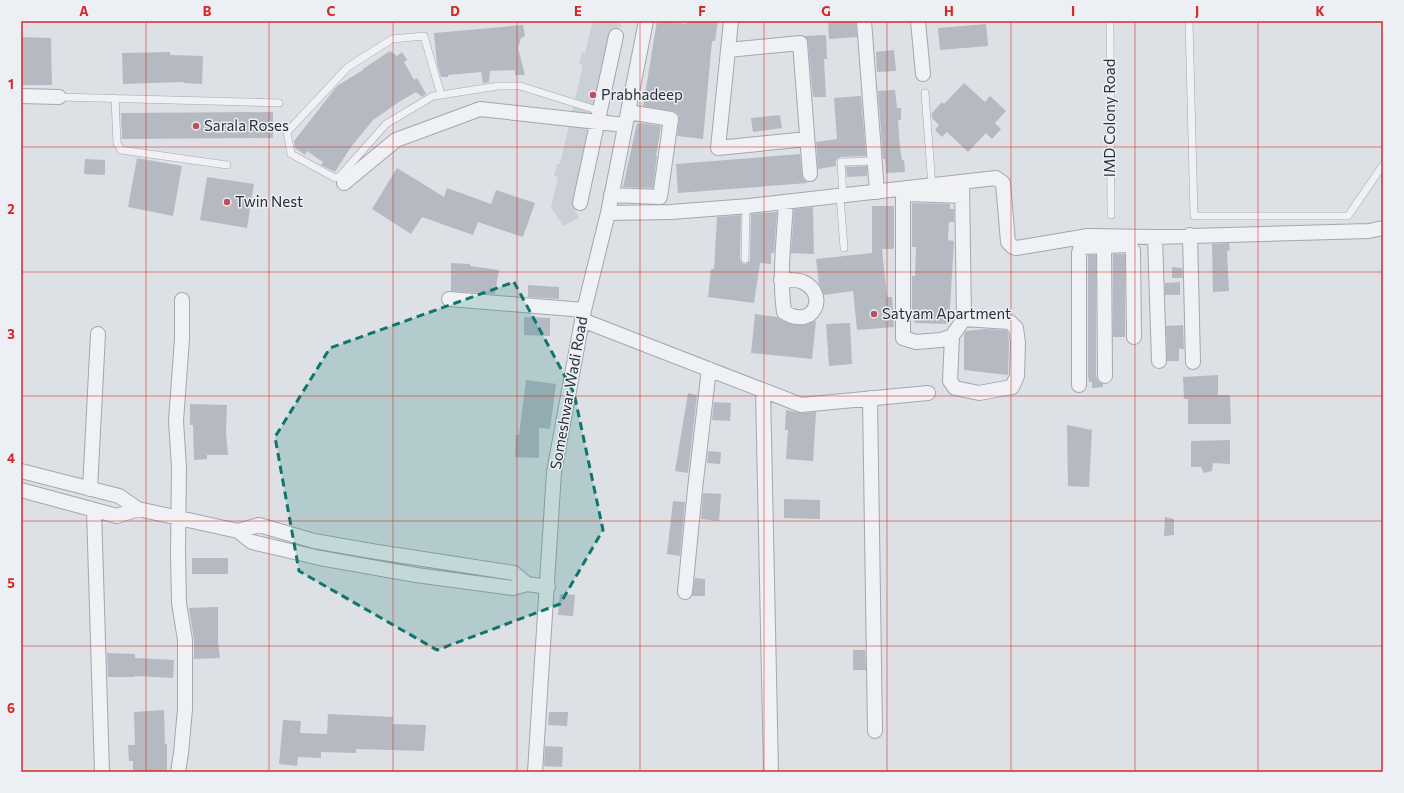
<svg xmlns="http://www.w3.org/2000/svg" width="1404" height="793" viewBox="0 0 1404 793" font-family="Commissioner,sans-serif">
<rect width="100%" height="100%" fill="#dde0e5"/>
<!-- built -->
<path fill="#cbcfd6" d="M595 21H618L622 26 609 35 572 204 579 218 563 226 551 207 558 177 554 176 557 164H560L583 65 579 64 582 52 585 53 592 24Z"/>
<!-- building -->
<path fill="#b5bac2" d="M657 21H670L686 24V21H718L715 41H712L703 139 677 136 679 120V116L676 112 643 106Z
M856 21 857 37 829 39 828 22Z
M986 24 988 46 940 50 938 28Z
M523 25 525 36 521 38 518 48 525 75H515V70L490 71 489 82 483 83 481 72 448 75V77H441L437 64 434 33Z
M826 35 827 59H824L826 97H813L808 42 804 36Z
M21 37 51 38 52 85H21Z
M894 50 896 71 877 72 876 52Z
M390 51 397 56 402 52 407 60 404 62 414 80 417 78 426 94 422 97 416 92 399 102 373 120 351 147 335 172 321 165 323 162 307 151 305 155 295 148 294 141 337 86 363 70V69Z
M170 52V55L203 56 202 84 184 83V82L123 84 122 53Z
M964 83 985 102 990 96 1006 111 995 123 1001 129 992 139 986 133 968 152 947 132 942 137 935 130 939 125 932 118V113L942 102 944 104Z
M895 90 897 108H901V120H898L900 148 902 160H904L905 172 886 173 885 159H883L878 91Z
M861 96 866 156 840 157 836 160V166L818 169 816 142 837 139 834 98Z
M273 112V138L122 139 121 113Z
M780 115 782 128 753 132 751 118Z
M637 123 640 124V123L661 126 656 156H657L653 188 623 187Z
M800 154 802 175 803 179 808 183 678 193 676 164Z
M137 158 182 166 173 216 128 207Z
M85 159 105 160V175L84 174Z
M867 166V176L847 177 846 167Z
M397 168 444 197 447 188 491 204 496 190 535 203 523 237 478 222 473 235 422 217 411 234 372 209Z
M207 177 254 184 247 228 200 220Z
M912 203 950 204V209H954V222H949L948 240 954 241 949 324 915 323 912 316V276H915L916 247H912Z
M872 206H894V246L893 249H882L887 297H892L894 327 857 330 853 291 824 295 819 284 816 259 872 253Z
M813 207 814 254 791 253 794 209Z
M776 212H777L774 253H771V264L760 263 754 303 708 297 711 269H714L717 217 741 215 740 259 742 263 745 264 749 262 750 259 751 214Z
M1229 243 1230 250 1227 251 1229 291 1213 292 1212 244Z
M1113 254H1125V337H1113Z
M1088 255H1096V376L1098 381 1103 384V387L1092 388V382H1089L1088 375Z
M451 263 470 264V266L499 270 495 294 451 291Z
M1172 267 1182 268 1183 278H1172Z
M1180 282V295H1165V283Z
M528 285 559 287V299L528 297Z
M755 314 777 317 781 320 794 325H803L816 321 812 359 751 353Z
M524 317 550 318V336L524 335Z
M850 323 852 364 829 366 826 324Z
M1183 325 1184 349H1179V361H1167L1166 326Z
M985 329 1006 330 1008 332 1009 343 1008 375 964 370V334L966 331Z
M1218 375V395H1230L1231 424H1188V399H1184L1183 377Z
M526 380 556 384 550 429 539 428V458L515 457 516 435H519Z
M688 393 697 395 688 473 675 471Z
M714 402 731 403 730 421 712 420Z
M190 404 227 405 226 433 228 455H207V459L194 460 193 425H190Z
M786 410 801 413 816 412 813 461 786 459 788 430H785Z
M1067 425 1092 430 1089 487 1068 486Z
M1230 440V464L1213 463 1212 471 1204 473 1201 467H1191V441Z
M708 451 721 452 720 464 707 463Z
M703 493 721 494 719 521 701 519Z
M784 499 820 500V519L784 518Z
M673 501 685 502 680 556 667 554Z
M1165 517 1174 519V535L1164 536Z
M192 558H228V574H192Z
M695 578 705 579V596H692Z
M560 594 575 595 573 616 558 615Z
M218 607V642L220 658 194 659V640L189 608Z
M853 650H865L866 670H853Z
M107 653 135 654V658L174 660 173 678 135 676V677H108Z
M164 710 165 744H167V772H133V761H129L128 745H135L134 712Z
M549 712H568L567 726 548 725Z
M328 714 393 717 392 724 426 725 424 751 356 749V753L321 752V758L298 757 297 766 279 764 283 720 301 721 300 733 327 734Z
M545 746 563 747 562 767 544 766Z"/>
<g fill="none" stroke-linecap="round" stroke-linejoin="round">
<!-- lane casing -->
<g stroke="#a3a7ae" stroke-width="8">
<path id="lane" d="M1110 21 1111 215
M1189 21 1194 216H1348L1383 165
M925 93 932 186
M441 95 424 36 392 39 348 67 287 132 291 154 335 178 340 176 386 124 433 96 441 95 498 86H520L600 111
M59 97 279 103
M115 98 117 143 121 150 227 165
M840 196 844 248
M843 196 841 162 874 161
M745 259 746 206"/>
</g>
<!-- street casing -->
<g stroke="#a3a7ae" stroke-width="16">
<path id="street" d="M731 21 718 148 807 139
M864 21 877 192
M918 21 923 74
M728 50 800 43 810 174
M21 96 59 97
M344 183 396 140 480 109 625 125
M611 195 660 197 671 119 628 112
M962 196 909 194 903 198V338L916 342 941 340 952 336 964 319 962 182
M580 203 616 36
M608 213 671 212 749 206 996 178 1003 183 1008 242 1013 247 1016 248 1088 236 1155 237 1369 231 1383 228
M1190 235 1193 362
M1104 237 1105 376
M1155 237 1159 361
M781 280C788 280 797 279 803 282 829 294 814 331 784 312 779 276 784 239 786 202
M449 299 584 310
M582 320 801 405 928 393
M952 336 950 381 955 388 979 393 1012 387 1017 376 1018 343 1016 328 1010 322 964 319
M1079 385V253L1080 249 1083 247 1127 245 1131 247 1133 251 1134 337
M763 390 771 772
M870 398 875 731
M21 471 119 496 138 509 117 516 21 490
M90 489 98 334
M138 509 238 531 252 542 320 558 416 575 513 588 527 584 548 587
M94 510 102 772
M238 531 259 525 314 541 371 551 514 573 527 584
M685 592 695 489 709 369
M178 772 181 753 185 709V640L179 603 178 553 179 467 176 421 182 339V300
M535 772 554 472 584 310 608 213 646 21"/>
</g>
<!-- lane -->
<use href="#lane" stroke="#eff1f4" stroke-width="7"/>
<!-- street -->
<use href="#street" stroke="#eff1f4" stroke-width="14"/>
</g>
<!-- marked area -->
<path fill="#0f766e" fill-opacity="0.2" stroke="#0f766e" stroke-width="3" stroke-dasharray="8 5" stroke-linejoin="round" d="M514 282 574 393 603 530 560 604 437 650 299 571 275 437 330 348Z"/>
<!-- grid -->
<path fill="none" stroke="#d62828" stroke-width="1" stroke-opacity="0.55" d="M146 21V772M269 21V772M393 21V772M517 21V772M640 21V772M764 21V772M887 21V772M1011 21V772M1135 21V772M1258 21V772M21 147H1383M21 272H1383M21 396H1383M21 521H1383M21 646H1383"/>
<!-- markers -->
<g fill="#c14c5d" stroke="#eceff3" stroke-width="1.5">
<circle cx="593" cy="95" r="4"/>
<circle cx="196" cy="126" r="4"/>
<circle cx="227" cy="202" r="4"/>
<circle cx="874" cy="314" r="4"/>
</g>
<g text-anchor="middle" stroke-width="3" stroke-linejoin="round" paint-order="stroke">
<!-- poi labels -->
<g font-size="15" fill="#282f3a" stroke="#eceff3" text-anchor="start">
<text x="601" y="100">Prabhadeep</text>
<text x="204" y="131">Sarala Roses</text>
<text x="235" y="207">Twin Nest</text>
<text x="882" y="319">Satyam Apartment</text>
</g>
<!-- street labels -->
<g font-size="15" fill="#282f3a" stroke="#eceff3">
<text transform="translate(1110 118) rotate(-90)" y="5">IMD Colony Road</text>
<text transform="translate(569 393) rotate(-80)" y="5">Someshwar Wadi Road</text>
</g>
</g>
<!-- border -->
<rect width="1404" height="793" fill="none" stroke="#eceff3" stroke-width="44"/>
<rect x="22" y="22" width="1360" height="749" fill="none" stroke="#d62828" stroke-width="1.5"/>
<g font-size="13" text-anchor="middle" font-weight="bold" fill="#d62828">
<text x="84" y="16">A</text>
<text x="207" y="16">B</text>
<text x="331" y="16">C</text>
<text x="455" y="16">D</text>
<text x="578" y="16">E</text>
<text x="702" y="16">F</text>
<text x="826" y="16">G</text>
<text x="949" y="16">H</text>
<text x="1073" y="16">I</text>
<text x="1197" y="16">J</text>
<text x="1320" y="16">K</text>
<text x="11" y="89">1</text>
<text x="11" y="214">2</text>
<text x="11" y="339">3</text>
<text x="11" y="463">4</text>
<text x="11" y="588">5</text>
<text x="11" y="713">6</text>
</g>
</svg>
